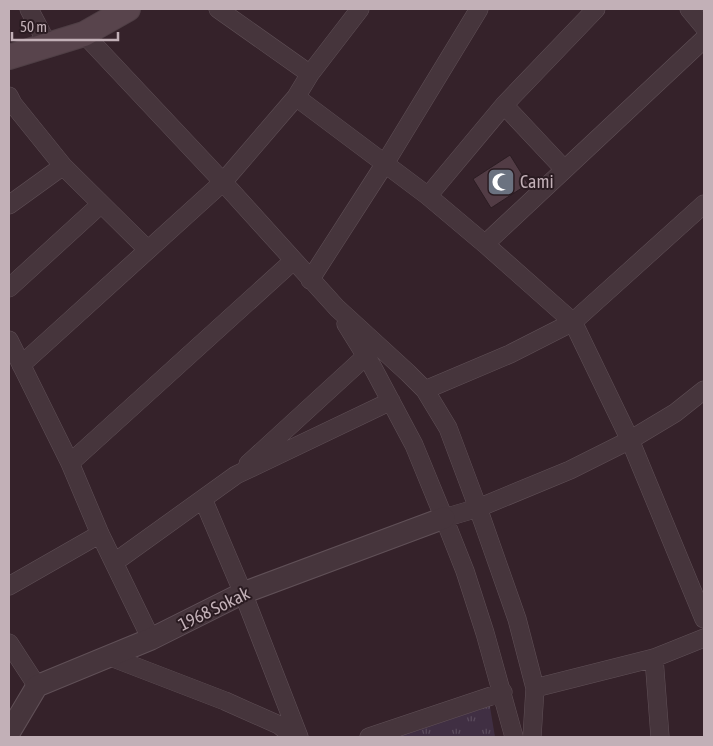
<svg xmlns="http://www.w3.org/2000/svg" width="713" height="746" viewBox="0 0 713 746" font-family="'Asap Condensed',sans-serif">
<defs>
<pattern id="park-tufts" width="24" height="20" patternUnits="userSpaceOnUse" patternTransform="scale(1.25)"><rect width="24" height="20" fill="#402f43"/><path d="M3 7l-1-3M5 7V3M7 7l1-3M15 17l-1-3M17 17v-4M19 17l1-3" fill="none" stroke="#5a4b5c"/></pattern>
</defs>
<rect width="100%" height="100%" fill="#35222a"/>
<!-- park -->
<path fill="url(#park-tufts)" d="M489 701 495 737H389Z"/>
<!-- building -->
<path fill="#523c45" stroke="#2c1d23" d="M510 155 528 184 491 208 473 179Z"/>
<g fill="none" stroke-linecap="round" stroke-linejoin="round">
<!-- minor casing -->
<g stroke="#605057" stroke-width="19">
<path id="minor" d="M29 9 48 45
M218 9 310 74
M689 9 704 27
M84 34 223 182 337 308 408 373 425 390 448 428 478 508 517 619 535 688 532 737
M9 96 13 104 63 166 148 250
M296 97 428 196 485 244 573 322 630 440 704 619
M504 105 564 169
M428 196 504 105 596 9
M9 205 63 166
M485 244 704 39
M310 280 384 165 479 9
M9 288 101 204
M346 324 372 366 414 445 444 518 465 571 485 633 514 737
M9 340 70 463 100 534 151 639
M21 365 223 182 296 97 310 74 360 9
M425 390 510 354 573 322 704 204
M70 463 293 261
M248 464 366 356
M203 499 243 593 299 737
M444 518 478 508 570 470 630 440 675 413 704 390
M115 562 236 475 391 401
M9 586 100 534
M9 643 37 686
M108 656 225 701 279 725 294 737
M654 658 660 737
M535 688 654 658 704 638
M369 737 503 692"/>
</g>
<!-- tertiary casing -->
<g stroke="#605057" stroke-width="23">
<path id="tertiary" d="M9 733 37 686 151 639 243 593 444 518"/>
</g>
<!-- secondary casing -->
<g stroke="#4f3f45" stroke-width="26">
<path id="secondary" d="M9 57 84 34 128 9"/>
</g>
<!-- minor -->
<use href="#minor" stroke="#46353c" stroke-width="18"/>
<!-- tertiary -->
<use href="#tertiary" stroke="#46353c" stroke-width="21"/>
<!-- secondary -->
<use href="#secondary" stroke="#58444c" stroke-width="24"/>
</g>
<!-- icons -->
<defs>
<g id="mosque-square" transform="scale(1.4375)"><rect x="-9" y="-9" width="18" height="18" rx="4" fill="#6b7280" stroke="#2a1b21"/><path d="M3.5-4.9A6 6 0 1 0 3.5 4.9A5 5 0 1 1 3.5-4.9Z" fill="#fff"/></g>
</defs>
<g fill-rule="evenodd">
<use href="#mosque-square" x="501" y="182"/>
</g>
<g text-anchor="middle" stroke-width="4" stroke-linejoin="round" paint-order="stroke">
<!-- poi labels -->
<g font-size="18" fill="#c2b0b7" stroke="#2a1b21" text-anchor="start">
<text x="520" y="188">Cami</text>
</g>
<!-- street labels -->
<g font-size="18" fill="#c2b0b7" stroke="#2a1b21">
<text transform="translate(214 609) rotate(-26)" y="6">1968 Sokak</text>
</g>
</g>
<!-- border -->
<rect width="713" height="746" fill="none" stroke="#c2b0b7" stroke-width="20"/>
<!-- scale -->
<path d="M12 32v8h106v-8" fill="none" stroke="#c2b0b7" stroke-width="2.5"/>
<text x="20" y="32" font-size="15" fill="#c2b0b7" stroke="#2a1b21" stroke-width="4" paint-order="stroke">50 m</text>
</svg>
